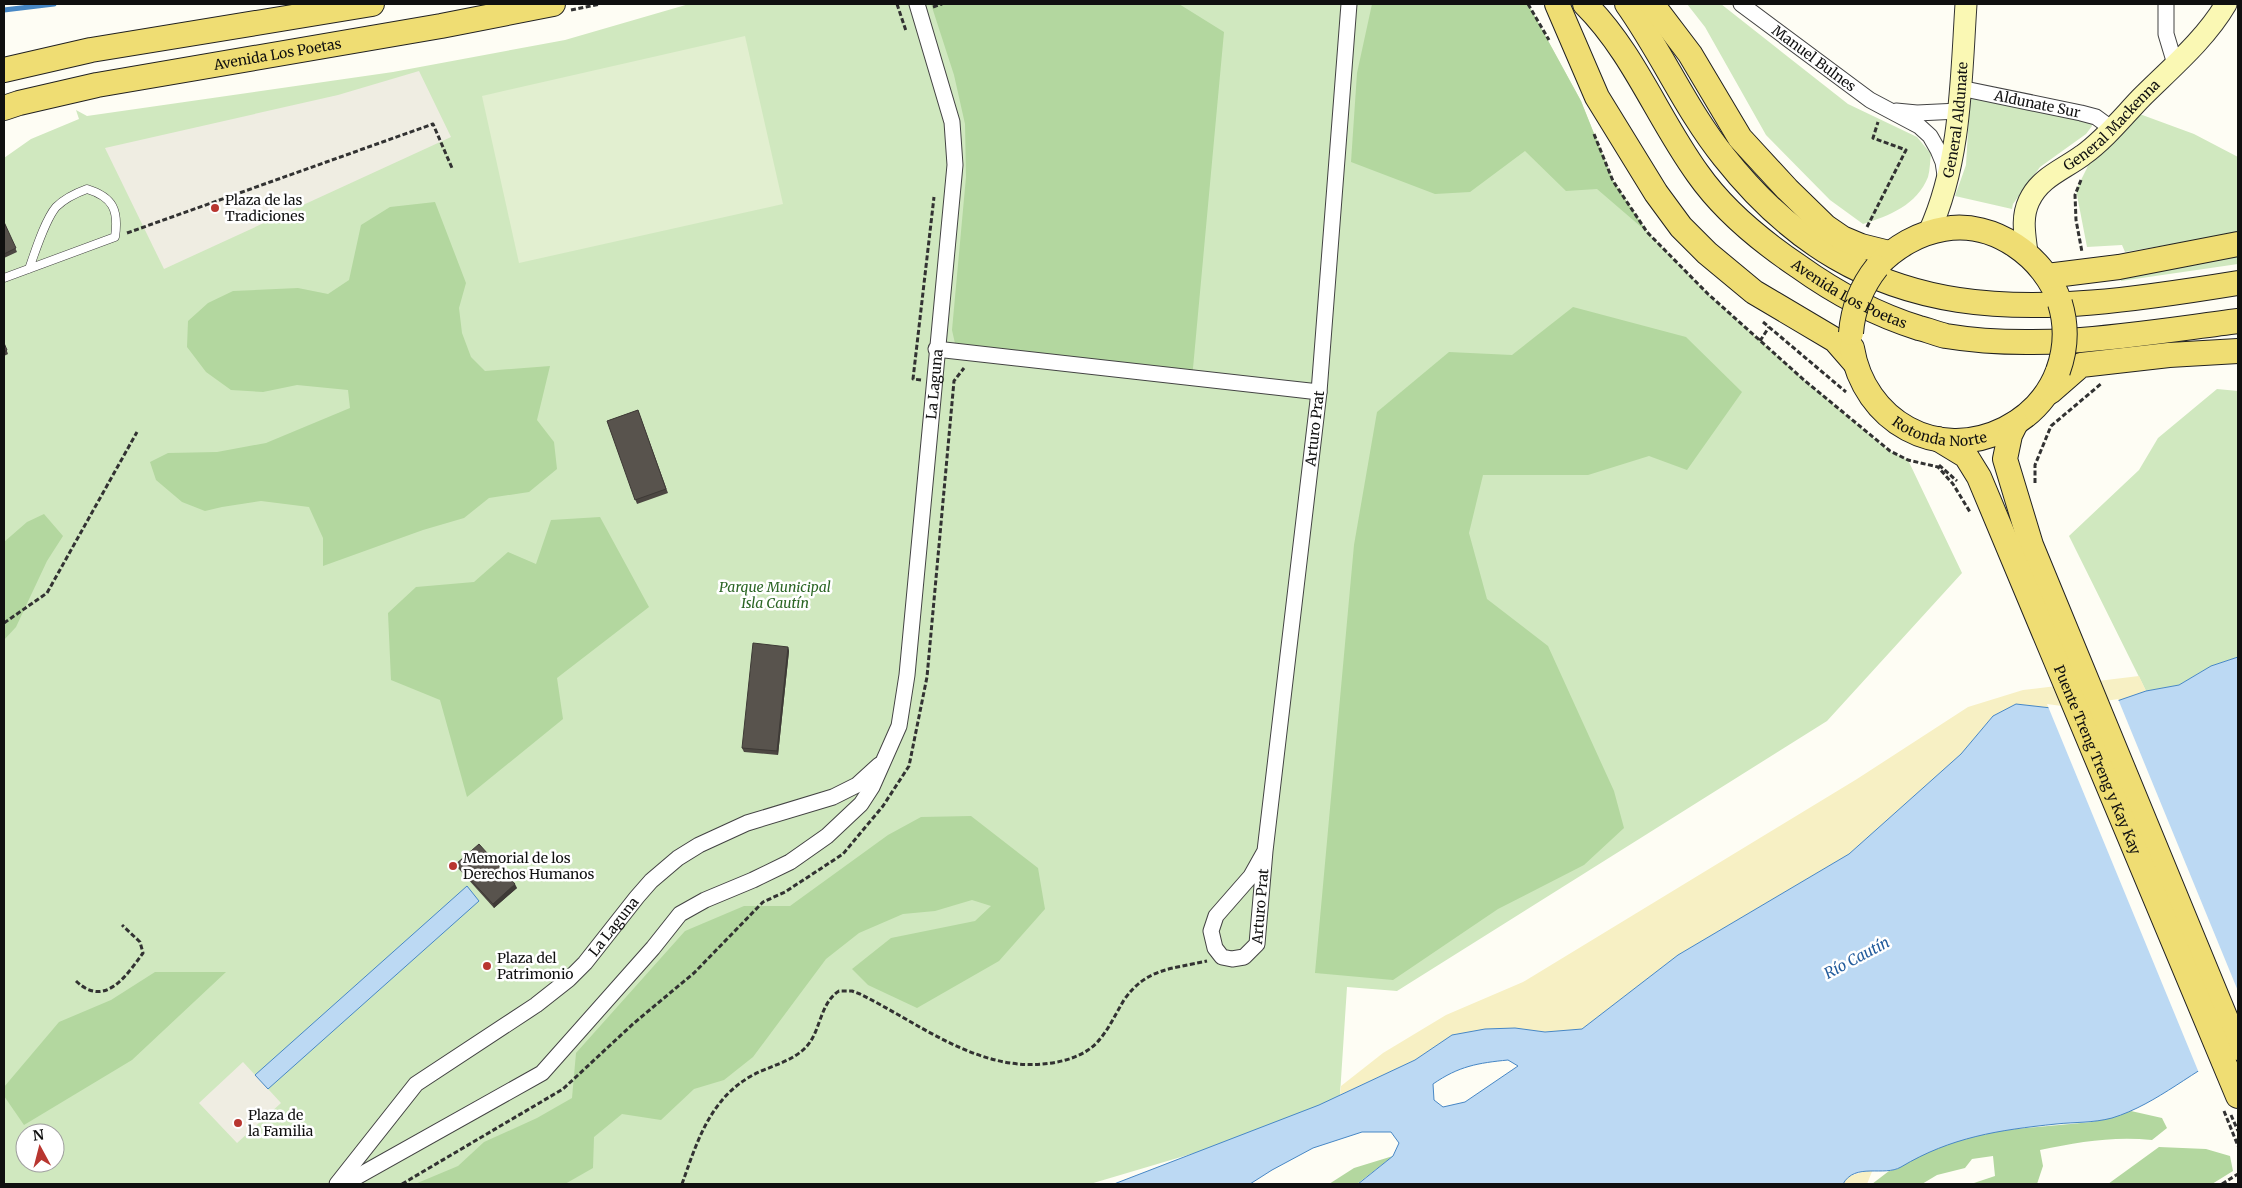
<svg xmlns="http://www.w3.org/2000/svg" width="2242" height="1188" viewBox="0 0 2242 1188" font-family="Merriweather,serif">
<rect width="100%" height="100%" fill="#fefdf4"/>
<!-- green -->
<path fill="#d0e8bf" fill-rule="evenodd" d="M689 4H1528L1581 101 1613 181 1647 232 1708 294 1804 380 1889 451 1908 460 1962 573 1827 721 1397 991 1347 987 1339 1110 1090 1184H4V158L31 139 79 119 76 110 87 116 393 72 565 40ZM25 1133H55V1163H25Z
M1687 4H1721L1848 104 1917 137 1931 154C1930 161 1930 170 1928 177 1917 205 1889 216 1863 224L1830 200 1766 135 1705 27Z
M1970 97 2090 120 2092 126 2086 134 2040 167 2013 204 2012 209 1955 196 1966 165Z
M2126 109 2194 134 2238 157V233L2125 252 2122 245 2087 247 2076 190 2087 168 2091 154Z
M2238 250V264L2121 281 2120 273Z
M2217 389 2238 391V657L2211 666 2179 685 2146 691 2069 536 2139 470 2158 438Z"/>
<!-- forest -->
<path fill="#b3d79f" d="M931 4H1179L1224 32 1192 379 956 348 952 330 966 177 965 124 954 75Z
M1372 4H1528L1581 101 1613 181 1647 232 1597 189 1566 191 1525 151 1470 192 1435 194 1351 162 1357 73Z
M435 202 466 283 459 308 462 333 471 357 485 371 550 366 537 420 554 442 557 469 529 492 489 498 464 518 423 530 323 566V538L309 507 261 501 222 507 205 511 182 502 156 480 150 462 168 453 217 452 266 443 350 408 348 390 297 385 263 392 231 390 206 372 187 347 188 321 208 303 233 291 298 288 328 294 349 280 361 225 390 207Z
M1573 307 1686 337 1742 392 1687 470 1649 456 1588 475H1483L1469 533 1487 599 1548 646 1614 791 1624 828 1584 865 1498 909 1393 980 1315 973 1354 545 1377 412 1449 352 1512 355Z
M44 514 63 536 47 561 16 627 4 640V542L27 522Z
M600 517 649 607 557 678 563 719 467 797 440 700 391 680 388 613 416 587 474 582 508 552 536 564 551 520Z
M971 816 1038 868 1045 909 999 961 917 1008 868 985 852 969 891 938 975 921 991 906 972 900 935 911 903 914 859 933 826 959 753 1057 724 1080 694 1089 661 1120 622 1114 594 1137 593 1168 565 1184H415L458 1166 484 1142 537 1118 572 1098 576 1053 685 931 744 906H790L888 835 921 817Z
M155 972H226L132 1060 24 1125 4 1096V1087L59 1022 111 1000Z
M2131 1111 2162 1118 2167 1128 2152 1140C2113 1136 2078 1142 2040 1150L2043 1166 2037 1184H1971L1995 1176 1993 1156 1972 1159 1965 1168 1937 1175 1922 1184H1872L1889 1171 1897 1169 1917 1157 1950 1143 1994 1131 2092 1122Z
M2159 1147 2206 1149 2230 1156 2233 1171 2212 1184H2108Z
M1393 1156 1357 1184H1329L1354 1168Z"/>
<!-- sand -->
<path fill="#f7f0c4" d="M2139 676 2146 691 2117 701 2069 710 2016 704 1993 716 1961 754 1849 854 1678 955 1582 1029 1545 1032 1515 1028 1452 1035 1415 1060 1340 1095 1341 1086 1383 1053 1446 1015 1523 982 1857 779 1968 707 2023 690Z
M1873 1169 1867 1184H1843L1846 1177Z"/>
<!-- pitch -->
<path fill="#e2efd0" d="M745 36 783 204 519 263 482 96Z"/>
<!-- plaza -->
<path fill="#efede2" d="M419 71 451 137 164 269 105 148 338 95Z
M243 1062 281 1103 237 1143 199 1103Z"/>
<!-- water -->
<path fill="#bcd9f3" stroke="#4787c5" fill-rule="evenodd" d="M2238 657V1049C2195 1068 2158 1104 2112 1118 2093 1123 2075 1122 2056 1124 1999 1130 1951 1137 1901 1167 1884 1177 1855 1162 1843 1184H1358L1393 1156 1399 1143 1391 1132H1362L1313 1148 1272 1170 1250 1184H1114L1319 1105 1415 1060 1452 1035 1485 1029 1515 1028 1545 1032 1582 1029 1678 955 1849 854 1961 754 1993 716 2016 704 2069 710 2117 701 2146 691 2179 685 2211 666ZM1508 1060 1518 1066 1465 1102 1443 1107 1434 1100 1433 1084C1459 1066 1478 1063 1508 1060Z
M467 886 479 901 268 1089 255 1075Z"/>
<!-- pier -->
<path fill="#fefdf4" d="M2118 699 2238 991V1052L2199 1073 2047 704 2069 707Z"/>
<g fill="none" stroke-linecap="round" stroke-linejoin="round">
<!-- stream -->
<path stroke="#4787c5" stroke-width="5" d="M4 10 54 4"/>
<!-- service casing -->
<g stroke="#434343" stroke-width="9">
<path id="service" d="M4 278 115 237C119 210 113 197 87 189 76 193 65 198 56 207 45 220 35 252 29 269"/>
</g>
<!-- minor casing -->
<g stroke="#434343" stroke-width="17">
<g id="minor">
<path id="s1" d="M1741 4 1870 100 1919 126 1930 136 1938 150 1943 162 1945 175"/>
<path d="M2166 4V34L2175 64"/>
<path id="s2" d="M1960 88 2081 113 2096 117 2111 128"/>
<path d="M1896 111 1917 113 1959 111"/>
<path d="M936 349 1319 392"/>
<path id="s3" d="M1265 851 1251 876 1216 916 1211 931 1215 948 1222 957 1232 959 1244 957 1257 944 1265 851 1319 392 1349 4"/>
<path id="s4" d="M337 1184 416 1084 536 1005 569 979 585 963 637 897 651 881 678 858 699 845 747 823 833 797 857 785 879 765"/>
<path id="s5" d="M344 1184 542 1073 653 948 680 914 705 900 753 880 790 862 827 836 861 804 872 787 899 726 907 675 955 165 952 122 917 4"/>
</g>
</g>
<!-- secondary casing -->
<g stroke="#323232" stroke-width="23">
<g id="secondary">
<path id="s6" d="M1929 232C1961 162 1961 80 1966 4"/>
<path id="s7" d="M2027 253C2025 235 2021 218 2029 201 2040 177 2063 170 2083 155 2104 140 2122 118 2140 99 2170 69 2205 40 2226 4"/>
</g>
</g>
<!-- primary casing -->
<g stroke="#212121" stroke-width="26">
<g id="primary">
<path d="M1557 4 1597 97 1656 193 1681 227 1707 253 1754 292 1835 340 1855 363"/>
<path id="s8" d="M1585 4C1634 53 1658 119 1698 174 1724 211 1761 241 1798 266 1837 294 1874 314 1919 328 1928 330 1937 334 1946 336 2042 352 2143 333 2238 321"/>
<path d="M1627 4C1662 53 1686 110 1724 157 1866 337 2035 316 2238 283"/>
<path d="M1652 4 1690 54 1740 138 1787 189 1826 227 1842 238 1861 246 1889 253"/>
<path d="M4 70 91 50 372 4"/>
<path id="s9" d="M4 108 19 103 97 85 441 26 553 4"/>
<path d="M1878 265C1895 247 1919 233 1944 229 1994 220 2045 257 2060 303"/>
<path d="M2047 276 2119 267 2238 244"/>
<path id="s10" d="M1852 348C1864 421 1937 463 2005 429 2030 416 2048 398 2058 371"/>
<path d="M2050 392 2081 365 2169 355 2238 351"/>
<path d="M2016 423 2010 435 2005 459 2031 545 2238 1048"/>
<path id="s11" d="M1938 439 1966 456 1979 477 2238 1096"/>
</g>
</g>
<!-- path -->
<path stroke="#323232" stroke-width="3" stroke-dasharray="5 2.5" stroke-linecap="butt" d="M897 4 906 31
M1528 4 1549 40
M933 7 942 4
M571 10 600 4
M1594 134 1613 181 1647 232 1708 294 1804 380 1890 451 1908 460 1938 467 1953 484 1970 512
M2081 180 2075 195 2076 220 2082 252
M1867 227 1906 150 1873 138 1878 122
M127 233 433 124 452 168
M1763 322 1846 392
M1760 341 1769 327
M921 380 913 379 934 197
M1939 465 1957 481
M2035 483V465L2051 426 2102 383
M4 623 47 593 137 432
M76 981C105 1009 127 975 143 953L140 942 122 925
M2224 1111 2238 1146
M2231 1115 2238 1131
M402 1184 563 1089 634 1023 694 973 763 902 785 892 843 854 883 806 909 766 927 677 954 381 964 368
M682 1184C697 1142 710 1098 753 1075 770 1066 794 1061 807 1046 821 1030 820 1003 839 991H852L860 994C921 1024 984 1077 1057 1062 1073 1059 1090 1052 1100 1039 1110 1027 1116 1013 1124 1000 1146 968 1172 969 1207 961
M2222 1184 2238 1174"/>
<!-- service -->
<use href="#service" stroke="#fff" stroke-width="8"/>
<!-- minor -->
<use href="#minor" stroke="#fff" stroke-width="15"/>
<!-- secondary -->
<use href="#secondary" stroke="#faf8b4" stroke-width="21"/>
<!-- primary -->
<use href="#primary" stroke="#efdd73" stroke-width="24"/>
<!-- primary-bridge casing -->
<g stroke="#212121" stroke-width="26" stroke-linecap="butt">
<path id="primary-bridge" d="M1851 333C1853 308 1861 287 1877 267
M2058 371C2066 349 2067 326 2060 303"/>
</g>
<!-- primary-bridge -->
<use href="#primary-bridge" stroke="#efdd73" stroke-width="24"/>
</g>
<!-- wall -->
<path fill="#4c4742" d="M4 222 17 252 4 258Z
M4 343 8 354 4 356Z
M638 410 668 493 637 504 607 421Z
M788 647 789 651 778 755 744 752 742 748Z
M456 864 517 888 494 908 458 868Z"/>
<!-- shaded-wall -->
<path fill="#3e3a36" d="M788 647 789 651 778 755 777 751Z
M515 884 517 888 494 908 493 904Z"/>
<!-- building -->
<path fill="#58534d" stroke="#3e3a36" d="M4 222 16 248 4 254Z
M4 343 7 350 4 352Z
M638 410 666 489 635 500 607 421Z
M753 643 788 647 777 751 742 748Z
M479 844 515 884 493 904 456 864Z"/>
<!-- markers -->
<g fill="#b83630" stroke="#fff" stroke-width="2">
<circle cx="215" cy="208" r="5"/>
<circle cx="453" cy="866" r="5"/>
<circle cx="487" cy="966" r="5"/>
<circle cx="238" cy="1123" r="5"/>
</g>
<g text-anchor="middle" stroke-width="5" stroke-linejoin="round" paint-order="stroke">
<!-- street labels -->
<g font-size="14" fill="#101010" stroke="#fff">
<text dy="5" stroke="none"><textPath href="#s9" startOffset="279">Avenida Los Poetas</textPath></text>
<text dy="5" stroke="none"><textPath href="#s1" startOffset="91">Manuel Bulnes</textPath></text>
<text dy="5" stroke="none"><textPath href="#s2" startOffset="79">Aldunate Sur</textPath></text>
<text dy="5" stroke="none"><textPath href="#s6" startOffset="116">General Aldunate</textPath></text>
<text dy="5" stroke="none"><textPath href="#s7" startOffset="166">General Mackenna</textPath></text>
<text dy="5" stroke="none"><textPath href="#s8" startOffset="400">Avenida Los Poetas</textPath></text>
<text dy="5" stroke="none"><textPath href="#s5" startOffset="1082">La Laguna</textPath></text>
<text dy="5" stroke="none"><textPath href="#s10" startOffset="134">Rotonda Norte</textPath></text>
<text dy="5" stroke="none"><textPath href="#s3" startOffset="686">Arturo Prat</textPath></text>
<text dy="5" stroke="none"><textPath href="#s11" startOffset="364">Puente Treng Treng y Kay Kay</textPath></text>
<text dy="5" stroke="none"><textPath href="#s3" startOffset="205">Arturo Prat</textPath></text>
<text dy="5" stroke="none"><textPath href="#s4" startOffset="382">La Laguna</textPath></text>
</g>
<!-- poi labels -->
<g font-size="14" fill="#101010" stroke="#fff" text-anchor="start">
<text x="225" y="205">Plaza de las<tspan x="225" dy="16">Tradiciones</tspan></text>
<text x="463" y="863">Memorial de los<tspan x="463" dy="16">Derechos Humanos</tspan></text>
<text x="497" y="963">Plaza del<tspan x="497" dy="16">Patrimonio</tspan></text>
<text x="248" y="1120">Plaza de<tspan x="248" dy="16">la Familia</tspan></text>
</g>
<!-- park labels -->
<g font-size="14" font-style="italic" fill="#2b6524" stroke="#fff">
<text x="775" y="592">Parque Municipal<tspan x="775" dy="16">Isla Cautín</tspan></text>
</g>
<!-- water labels -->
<g font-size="15" font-style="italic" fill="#205a9b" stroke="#fff">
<text transform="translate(1857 958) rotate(-28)" y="5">Río Cautín</text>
</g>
</g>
<!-- border -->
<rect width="2242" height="1188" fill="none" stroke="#101010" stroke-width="10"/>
<!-- north arrow -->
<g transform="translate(40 1148) rotate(353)"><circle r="24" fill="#ffffff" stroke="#9f9f9f"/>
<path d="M0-4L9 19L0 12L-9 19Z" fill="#b83630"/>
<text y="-8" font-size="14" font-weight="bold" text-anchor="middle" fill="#101010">N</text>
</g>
</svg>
